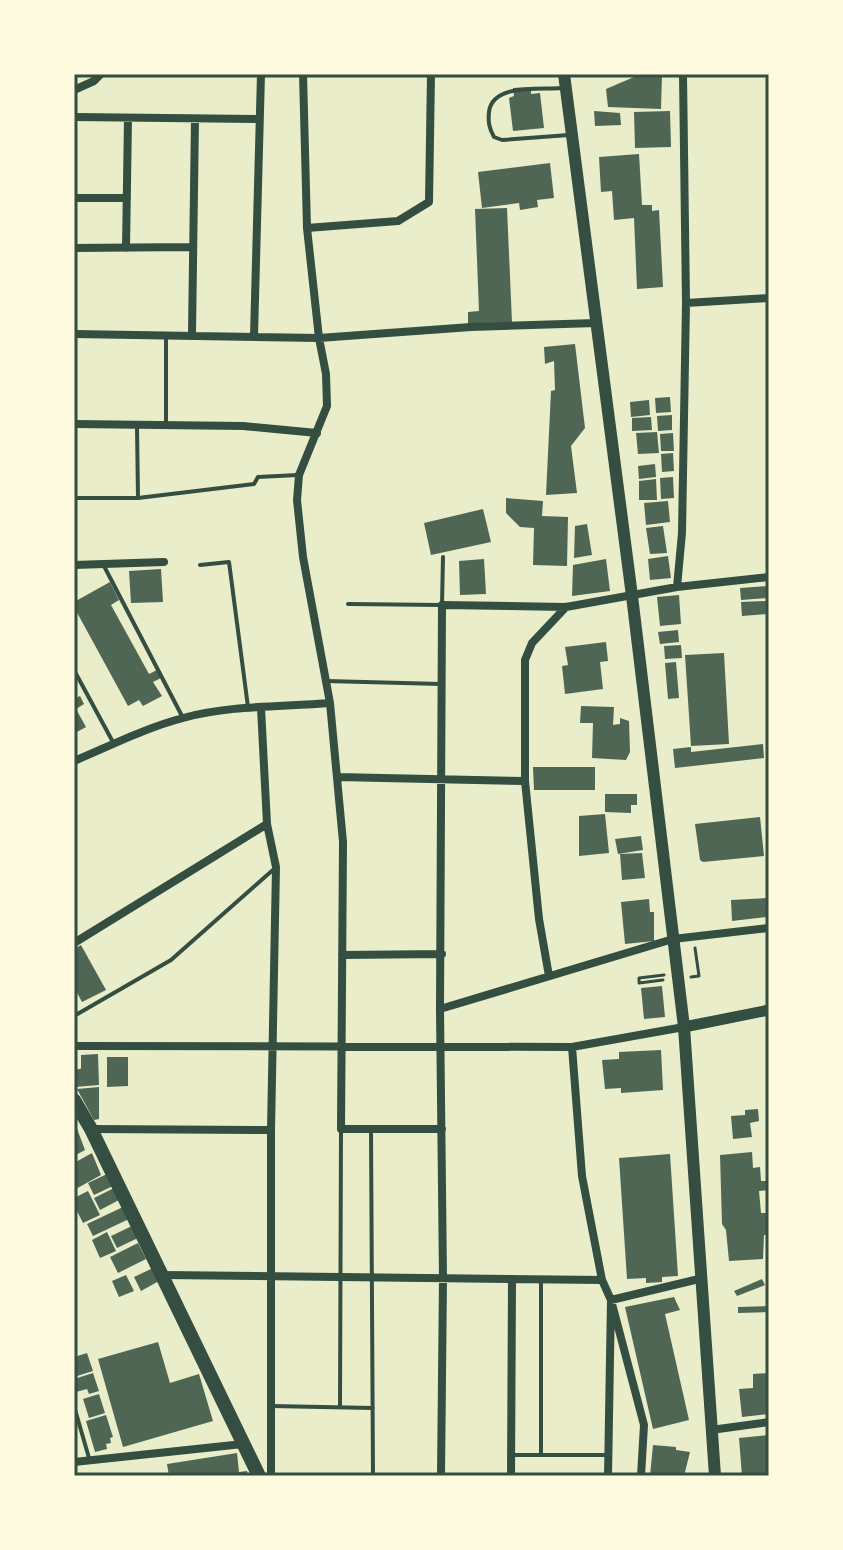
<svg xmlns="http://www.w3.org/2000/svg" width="843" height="1550" viewBox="0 0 843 1550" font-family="'Open Sans',sans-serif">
<rect width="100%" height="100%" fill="#e9edc9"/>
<!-- building -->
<path fill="#4f6655" d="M641 74H662L661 109 608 107 606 89Z
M531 87V94L540 93 544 128 513 131 509 98 514 96 513 88Z
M594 111 620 113 621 125 595 126Z
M670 111 671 147 635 148 634 112Z
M639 154 642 205H652V211L659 210 663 287 637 289 634 218 614 220 612 191 601 192 599 157Z
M550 163 554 198 537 200 538 207 520 210 519 203 482 208 478 172Z
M507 208 512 322 468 324V312L479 311 475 209Z
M575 344 585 428 571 446 577 493 546 495 551 391 555 390 554 361 545 364 544 347Z
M670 397 671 412 656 413 655 398Z
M649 400 650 415 631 417 630 402Z
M672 415V430L658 431 657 416Z
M651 417 652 430 632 431V418Z
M657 432 659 453 638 454 636 433Z
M673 433 674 451H661L660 434Z
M673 453 674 471 662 472 661 454Z
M655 464 656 477 639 479 638 466Z
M673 477 674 498 661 499 660 478Z
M656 479 657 500H639V481Z
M506 498 543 501 542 516 568 517 567 566 533 565 534 528 520 527 506 513Z
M668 501 670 522 646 525 644 503Z
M483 509 491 542 431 555 424 523Z
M587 524 592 555 574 558 575 526Z
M663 526 667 553 650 554 646 528Z
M668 556 671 578 650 580 648 559Z
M484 559 486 594 460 595 459 561Z
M606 559 610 591 572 596 573 565Z
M161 569 163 602 131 603 129 571Z
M110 582 119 600 111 605 149 674 157 670 161 678 153 682 162 696 143 706 139 700 128 706 74 607V602Z
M768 586 769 598 741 600 740 588Z
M679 595 681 624 660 626 657 597Z
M767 601 768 614 742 616 741 602Z
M678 630 679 642 660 644 658 632Z
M606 642 608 661 600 662 603 689 565 694 562 666 568 665 565 647Z
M681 645 682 658 665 659 664 646Z
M724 653 729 744 691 746 685 655Z
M676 662 679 698 668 699 665 663Z
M80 696 84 704 76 709 86 727 75 733 74 699Z
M581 706 614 707 613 725 620 724V718L629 721 630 752 626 760 592 758 593 723H580Z
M763 744 764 758 675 768 673 749 691 747V752Z
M533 767H595V790H534Z
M605 794H637V805H631V813L605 812Z
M605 814 609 853 579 856V816Z
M760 817 764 856 703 862 700 860 695 824Z
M641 836 643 850 618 854 615 839Z
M642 853 645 878 622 880 620 854Z
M767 898V917L732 921 731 900Z
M649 899 650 912H654V941L625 944 621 902Z
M81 945 106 990 82 1002 74 987V949Z
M662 986 665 1017 644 1019 641 988Z
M661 1050 663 1090 621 1093V1088L605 1089 602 1060 619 1059V1052Z
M98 1054 99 1085 75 1087 74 1070 84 1068 81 1069V1055Z
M107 1057H128V1086L107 1087Z
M99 1087V1119L94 1120 77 1089Z
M758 1109 759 1121 750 1123 752 1137 733 1139 731 1116 745 1115V1110Z
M76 1126 85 1150 74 1156V1127Z
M752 1152 753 1168 760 1167 761 1181H769V1190L759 1191 761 1213H768L769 1235H764L763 1259 729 1261 726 1230 722 1224 720 1155Z
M92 1153 101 1175 74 1190V1163Z
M670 1154 678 1276 662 1277V1282L646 1283V1278L627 1279 619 1158Z
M107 1174 113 1186 94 1195 88 1183Z
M114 1188 119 1200 100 1210 94 1198Z
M88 1191 100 1215 83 1223 74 1205V1198Z
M123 1207 129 1219 93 1236 87 1224Z
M132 1226 138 1238 117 1248 111 1236Z
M107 1232 116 1251 100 1258 92 1240Z
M138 1243 146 1259 118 1273 110 1257Z
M153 1268 159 1281 141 1291 134 1277Z
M126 1275 134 1291 119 1297 112 1281Z
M762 1279 765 1285 737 1296 734 1291Z
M674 1297 680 1310 665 1314 689 1420 653 1429 625 1307Z
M769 1306V1312L738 1313V1307Z
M158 1342 170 1383 199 1374 213 1421 123 1447 98 1359Z
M87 1353 93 1371 77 1376 74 1357Z
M93 1373 99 1391 89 1394 87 1389 76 1392 74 1379Z
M769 1373V1414L742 1417 739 1389 753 1388V1374Z
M99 1394 105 1413 89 1418 83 1399Z
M106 1415 113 1437 110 1438 111 1443 106 1444 107 1449 95 1452 86 1421Z
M769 1435V1476H742L739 1438Z
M653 1445 676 1447V1450L690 1452 684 1476H650Z
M237 1453 239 1472 247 1471 248 1476H169L167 1464Z"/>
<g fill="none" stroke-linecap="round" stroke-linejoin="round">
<!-- path -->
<path stroke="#344e41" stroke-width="3" d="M691 977 699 976 695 948
M639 981V978L664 975
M639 983 663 980"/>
<!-- service -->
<path stroke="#344e41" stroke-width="4" d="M562 88C541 90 492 83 489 112 488 122 489 128 494 137L502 140 569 135
M166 424V336
M137 427 138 498
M74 498H138L254 484 258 477 298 475
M200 565 229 562 248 707
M104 566 183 718
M348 604 442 605 443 557
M74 670 114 744
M326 681 441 684
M74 1016 171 960 274 869
M371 1130 373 1476
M74 1406 89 1458
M271 1406 373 1408
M340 1407 341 1129
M541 1454V1280
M511 1455H608"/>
<!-- minor -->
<path stroke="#344e41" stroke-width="8" d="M303 74 307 228 398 221 429 202 431 74
M74 90 94 81 101 74
M74 117 259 119
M74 198H127
M307 228 319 338 326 374 327 406 299 475 297 500 303 557 330 703 343 842 341 1129H442
M74 248 193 247
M126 248 128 118
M686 303 769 298
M74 334 319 338 471 327 596 323
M192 334 195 119
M254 336 261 74
M74 424 243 426 317 433
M74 565 164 562
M677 587 682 533 686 303 683 74
M261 708 267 824 276 867 271 1130V1476
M74 761C110 746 145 728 183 718 229 705 282 707 330 703
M337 777 525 781
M74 943 267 824
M342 955 442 954
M549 976 539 919 525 781V660L532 643 566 607
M440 1009 673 939 769 928
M74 1046 572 1047 684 1027
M572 1047 582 1176 602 1280 611 1300 644 1425 641 1476
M91 1129 271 1130
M163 1275 602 1280
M711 1430 769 1422
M74 1462 243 1444
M441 1476 443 1278 440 1009 442 605 566 607 677 587 769 577
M511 1476 512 1279
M608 1476 611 1300 699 1279"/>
<!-- tertiary -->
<path stroke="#344e41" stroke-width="11" d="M684 1027 769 1010"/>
<!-- secondary -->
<path stroke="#344e41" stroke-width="12" d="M564 74 632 596 684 1027 715 1476"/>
<!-- primary -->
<path stroke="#344e41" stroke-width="14" d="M74 1100 91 1129 259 1476"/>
</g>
<!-- border -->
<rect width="843" height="1550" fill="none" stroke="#fefae0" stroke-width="152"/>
<rect x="76" y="76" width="691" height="1398" fill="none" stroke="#344e41" stroke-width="3"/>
</svg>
